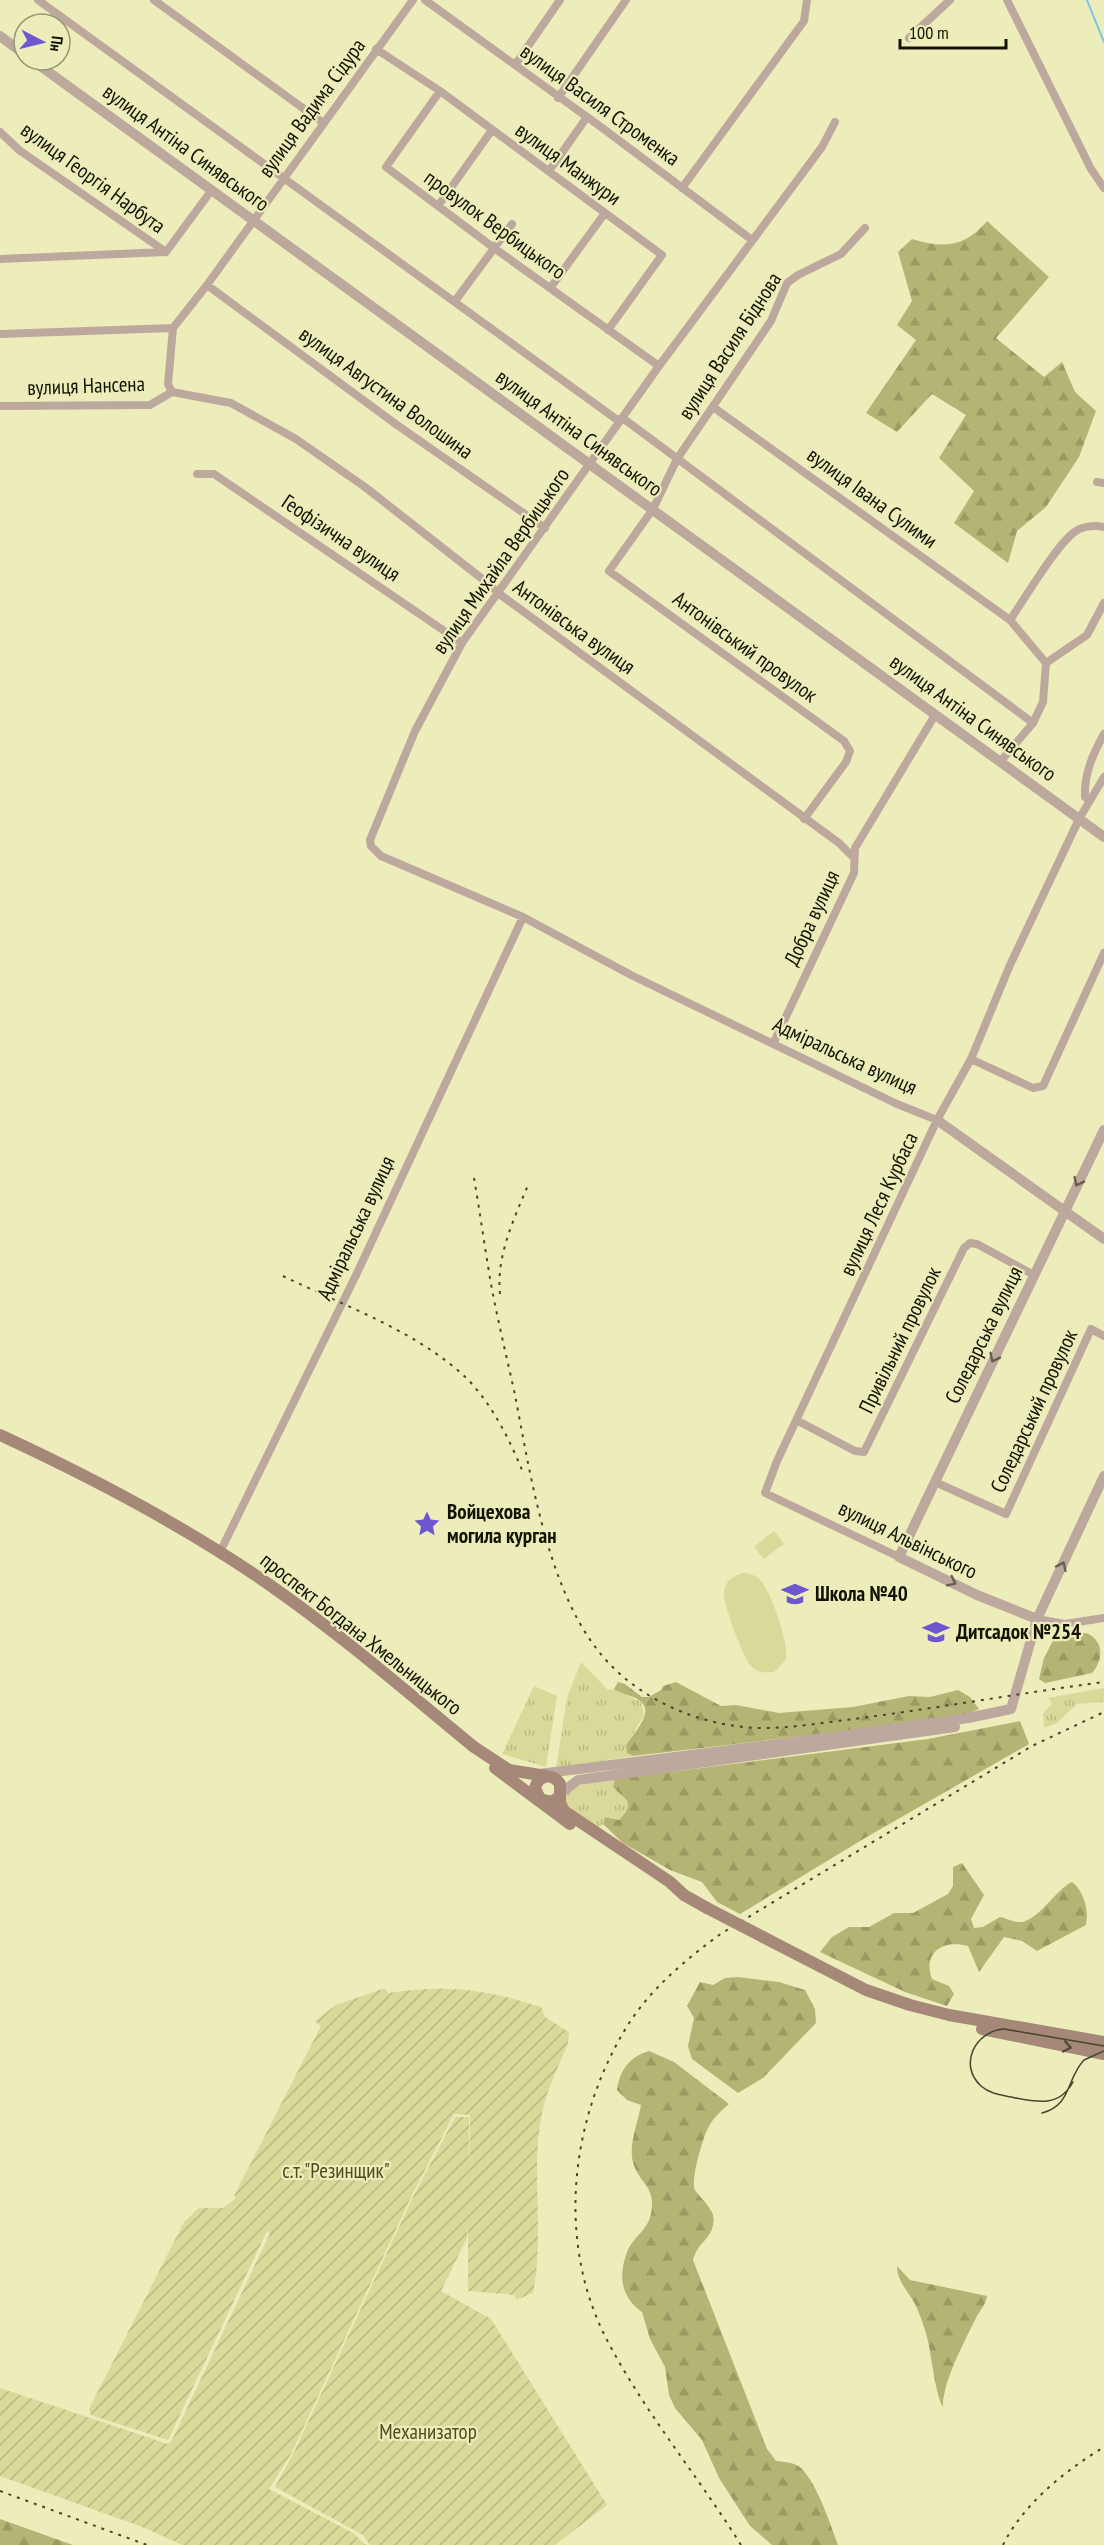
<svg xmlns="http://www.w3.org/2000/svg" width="1104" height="2545" viewBox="0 0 1104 2545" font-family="'PT Sans Narrow',sans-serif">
<defs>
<pattern id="grass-tufts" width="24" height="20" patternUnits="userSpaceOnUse" patternTransform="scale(1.5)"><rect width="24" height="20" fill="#d9d99a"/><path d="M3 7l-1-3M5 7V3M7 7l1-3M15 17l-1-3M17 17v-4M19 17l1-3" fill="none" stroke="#b9b983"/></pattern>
<pattern id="forest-firs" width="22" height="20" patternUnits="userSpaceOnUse" patternTransform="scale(1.5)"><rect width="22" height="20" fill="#b4b474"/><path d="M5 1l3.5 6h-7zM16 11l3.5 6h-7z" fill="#9a9a63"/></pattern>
<pattern id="garden-furrows" width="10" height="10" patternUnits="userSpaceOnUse" patternTransform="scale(1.5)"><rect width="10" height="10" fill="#d9d99a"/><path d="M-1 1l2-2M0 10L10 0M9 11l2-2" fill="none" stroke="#b9b983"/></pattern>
</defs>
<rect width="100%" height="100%" fill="#ededbc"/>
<!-- grass -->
<path fill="url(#grass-tufts)" d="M581 1662 608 1690 614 1689 641 1702 644 1715 626 1746 627 1753 633 1756 556 1768 567 1698Z
M534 1686 557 1696 546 1767 502 1754Z
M1104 1688V1702L1077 1704 1057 1723 1044 1728 1043 1714 1052 1703 1048 1698Z
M615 1779 618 1792 628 1801V1808L619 1820 605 1817 603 1824 596 1830 565 1809V1797C578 1781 596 1782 615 1779Z"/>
<!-- forest -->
<path fill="url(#forest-firs)" d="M987 221 1049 277 996 338 1044 377 1062 362 1075 392 1096 411 1079 457 1046 507 1017 531 1008 563 954 523 974 491 939 458 966 415 932 394 897 432 866 413 916 340 897 325 912 301 898 252 912 239C943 249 966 247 987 221Z
M1086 1633C1104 1640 1104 1659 1092 1673L1045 1683 1039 1679 1044 1658 1056 1635Z
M618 1682 625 1684 642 1697H649L661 1690 663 1686 676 1682 721 1706 736 1705 779 1713 853 1707 909 1696 930 1697 958 1690 970 1697 979 1709 957 1718 633 1756 627 1753 626 1746C631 1735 655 1714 641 1702 635 1695 622 1695 614 1689Z
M1020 1721 1029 1744 865 1838 740 1914 717 1902 702 1882 670 1870 623 1843 603 1824 605 1817 619 1820C637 1801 625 1800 613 1787L615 1779 928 1739Z
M962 1863 984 1895 971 1919 974 1928 983 1927 1000 1917C1006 1918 1013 1922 1019 1922 1037 1923 1056 1889 1072 1882 1084 1891 1089 1911 1086 1925L1037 1951 1022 1941 1004 1937 979 1972 968 1946C944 1939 922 1952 932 1979L949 1986 954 1994 947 2006 905 1992 820 1952 832 1937 849 1927H869L894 1913H913L948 1894 953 1886V1867Z
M738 1977 779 1982 805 1990 815 2009 816 2023 763 2078 738 2093 692 2059 688 2046 694 2018 687 2006 700 1982 713 1985 725 1978Z
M649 2051 674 2062 729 2104C721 2111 713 2118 708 2128 703 2137 690 2182 695 2190 702 2201 717 2210 713 2225 710 2240 698 2242 693 2260L767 2449 776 2461C784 2462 796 2462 802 2469 818 2486 830 2523 838 2545H772L750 2526 719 2478 702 2440 675 2408 669 2395 665 2367 650 2339 642 2312C621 2297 618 2276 627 2252 635 2233 652 2230 652 2204 652 2187 641 2182 635 2168 626 2149 638 2124 641 2105L627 2100 617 2090C620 2070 629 2057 649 2051Z
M897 2266 910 2280 987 2296C985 2307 979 2311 975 2320 964 2342 942 2384 943 2407 934 2392 932 2351 925 2330 922 2321 919 2312 915 2304 908 2291 897 2281 897 2266Z
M0 2519 73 2545H0Z"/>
<!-- garden -->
<path fill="url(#garden-furrows)" d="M385 1988 388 1993C446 1984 486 1989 541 2007L545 2017 569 2032 568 2043C559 2066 547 2089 542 2113 530 2172 545 2234 533 2293L516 2300 515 2295 468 2291V2226L467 2238 441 2291 491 2319 607 2505 555 2545H370L363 2535 275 2487 295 2450 413 2197 455 2117H469V2185L470 2115 454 2114 413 2193 291 2454 269 2489 353 2533 366 2545H182L145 2528 0 2476V2388L168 2444 171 2442 270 2233 267 2231 168 2440 91 2415 89 2409 184 2222 199 2208H223L236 2198 234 2196 321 2026 315 2021 336 2005Z"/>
<!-- pitch -->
<path fill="#d9d99a" d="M774 1531 784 1544 764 1559 754 1547Z
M743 1573C750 1573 755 1575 760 1580 771 1590 790 1647 786 1660L774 1672C766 1673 758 1673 752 1667 744 1660 722 1602 724 1592 725 1581 733 1576 743 1573Z"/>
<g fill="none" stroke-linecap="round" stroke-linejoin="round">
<!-- stream -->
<path stroke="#7ec6e6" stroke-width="2" d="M1087 0 1104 42"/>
<!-- minor -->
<path stroke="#bda89d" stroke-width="8" d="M38 0 616 419H624L1033 723
M154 0 322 122
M425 0 601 127 752 240
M1007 0 1091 169 1104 188
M909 38 950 0
M376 49 440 91 662 255 608 330
M515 65 560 0
M440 91 386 167 494 248 659 366
M558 98 626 0
M835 122 822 147 659 366 462 643 415 731 370 840 371 846 381 856 523 917 631 975 897 1104 937 1120
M0 132 19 150 166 252
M549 171 587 117
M682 188 804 21 807 0
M438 206 492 130
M0 259 166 252 211 191
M207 285 397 425 545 528
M551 287 605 213
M455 301 512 224
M0 334 173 328
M172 392 231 403 296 439 365 487 490 585 498 593 839 843 853 857
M172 392 168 384 173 328 207 285 413 0
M0 406 150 405 172 392
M713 407 1010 620 1046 663 1043 702 1033 723 1000 762
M197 474H214L462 643
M1097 482 1104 483
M1010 620C1024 600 1058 542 1076 531 1083 526 1096 525 1104 527
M1046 663 1087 635 1104 603
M1090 801 1085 797C1084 773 1093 754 1104 734
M804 819 846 762 850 751 844 741 609 571 653 509 677 459 771 321 787 283 798 275 841 254 865 228
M773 1044 854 873 855 848 935 715
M971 1059 1033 1088 1043 1086 1104 953
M798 1421 855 1451 864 1452 964 1248 970 1243 977 1244 1034 1275
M935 1482 1006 1514 1091 1329 1104 1336
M220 1552 358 1271 523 917
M899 1557 765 1493 777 1461 937 1120 971 1059 1010 965 1079 819 1104 777
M1037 1619 1065 1624 1104 1618"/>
<!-- tertiary -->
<path stroke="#bda89d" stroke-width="10" d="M0 36 24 54
M32 60 1104 837
M937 1120 1104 1239
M1037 1619 977 1595 899 1557 1104 1130
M1011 1709 1037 1619 1104 1476
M539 1774 833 1737 968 1718 1011 1709
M561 1793 578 1780 955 1727"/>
<!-- secondary -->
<path stroke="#a68878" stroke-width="12" d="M0 1435C95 1479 189 1528 274 1588 344 1637 408 1693 474 1747L509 1770 546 1776
M495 1768 570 1824
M559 1797 552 1802 540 1799 535 1788C539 1774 553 1773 560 1784V1803L564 1811 670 1882 684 1895 707 1908
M763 1937 866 1990 910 2005 949 2015 1104 2042
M982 2029 1104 2054"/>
<!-- tram -->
<path stroke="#46462e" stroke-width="1.5" d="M1073 2082C1059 2108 1036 2102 1011 2097 1001 2095 990 2094 981 2086 958 2065 975 2031 1004 2029L1104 2046
M1042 2113C1072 2105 1066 2079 1084 2060L1104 2051"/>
<!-- rail -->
<path stroke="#46462e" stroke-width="2" stroke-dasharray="3 6" stroke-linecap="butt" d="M474 1178C480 1213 485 1249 491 1284 498 1322 507 1358 515 1395 530 1473 547 1584 596 1648 629 1692 683 1719 736 1726 774 1732 817 1723 854 1719 938 1708 1021 1693 1104 1682
M283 1276C342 1305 411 1329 461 1373 490 1399 510 1440 524 1475
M500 1294C496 1256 514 1219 528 1185
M0 2491 147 2545
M741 2545C698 2476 645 2413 607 2340 556 2242 570 2120 626 2028 650 1989 686 1959 722 1933L1032 1746 1104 1712
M1003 2545C1023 2504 1066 2470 1104 2447"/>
<!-- secondary-bridge -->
<path stroke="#a68878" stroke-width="12" d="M707 1908 763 1937"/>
</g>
<!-- one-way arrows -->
<defs><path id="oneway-chevron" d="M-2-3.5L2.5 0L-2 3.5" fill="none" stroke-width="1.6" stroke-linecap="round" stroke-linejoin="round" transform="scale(1.5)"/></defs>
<g stroke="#685e50">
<use href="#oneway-chevron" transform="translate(1078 1182) rotate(116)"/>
<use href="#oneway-chevron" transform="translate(994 1358) rotate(116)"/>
<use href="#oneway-chevron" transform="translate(1062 1566) rotate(-65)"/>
<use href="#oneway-chevron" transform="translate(952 1582) rotate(26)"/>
</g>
<use stroke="#554838" href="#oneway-chevron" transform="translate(1067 2047) rotate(12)"/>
<!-- icons -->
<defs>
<g id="sight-bare" transform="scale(2.07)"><path d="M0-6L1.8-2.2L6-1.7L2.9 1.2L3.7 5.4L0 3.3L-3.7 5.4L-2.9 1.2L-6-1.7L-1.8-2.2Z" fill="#6e56cf" stroke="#ededbc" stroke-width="2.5" paint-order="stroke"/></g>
<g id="school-bare" transform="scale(2.07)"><path d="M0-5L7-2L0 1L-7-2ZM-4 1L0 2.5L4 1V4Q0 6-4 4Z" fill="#6e56cf" stroke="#ededbc" stroke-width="2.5" paint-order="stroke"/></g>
</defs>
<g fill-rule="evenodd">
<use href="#sight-bare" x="427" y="1524"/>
<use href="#school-bare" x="795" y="1594"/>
<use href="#school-bare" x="936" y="1632"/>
</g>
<g text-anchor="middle" stroke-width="4.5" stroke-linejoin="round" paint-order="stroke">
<!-- street labels -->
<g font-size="21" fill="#131303" stroke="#ededbc">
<text transform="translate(600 105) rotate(36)" y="7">вулиця Василя Строменка</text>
<text transform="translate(312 108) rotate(-54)" y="7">вулиця Вадима Сідура</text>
<text transform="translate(186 148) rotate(36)" y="7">вулиця Антіна Синявського</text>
<text transform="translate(568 164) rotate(36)" y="7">вулиця Манжури</text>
<text transform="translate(93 178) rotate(36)" y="7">вулиця Георгія Нарбута</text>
<text transform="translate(495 225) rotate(36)" y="7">провулок Вербицького</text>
<text transform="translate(730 346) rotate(-57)" y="7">вулиця Василя Біднова</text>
<text transform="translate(86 386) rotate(-2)" y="7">вулиця Нансена</text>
<text transform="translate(386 393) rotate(36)" y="7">вулиця Августина Волошина</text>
<text transform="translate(579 433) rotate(36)" y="7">вулиця Антіна Синявського</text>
<text transform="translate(872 498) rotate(36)" y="7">вулиця Івана Сулими</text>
<text transform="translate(341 538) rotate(34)" y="7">Геофізична вулиця</text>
<text transform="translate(501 561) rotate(-55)" y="7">вулиця Михайла Вербицького</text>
<text transform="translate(574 627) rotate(36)" y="7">Антонівська вулиця</text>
<text transform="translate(745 647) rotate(36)" y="7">Антонівський провулок</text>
<text transform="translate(973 718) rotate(36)" y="7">вулиця Антіна Синявського</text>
<text transform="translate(812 918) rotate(-65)" y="7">Добра вулиця</text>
<text transform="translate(845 1056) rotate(25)" y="7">Адміральська вулиця</text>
<text transform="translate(879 1204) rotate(-65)" y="7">вулиця Леся Курбаса</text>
<text transform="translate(356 1228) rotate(-65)" y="7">Адміральська вулиця</text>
<text transform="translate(984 1335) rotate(-64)" y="7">Соледарська вулиця</text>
<text transform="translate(900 1340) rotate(-64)" y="7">Привільний провулок</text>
<text transform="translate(1034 1411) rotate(-65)" y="7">Соледарський провулок</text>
<text transform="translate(908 1540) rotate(26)" y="7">вулиця Альвінського</text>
<text transform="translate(361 1634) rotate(38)" y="7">проспект Богдана Хмельницького</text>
</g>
<!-- poi labels -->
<g font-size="21" font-weight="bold" fill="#131303" stroke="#ededbc" text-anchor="start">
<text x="447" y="1519">Войцехова<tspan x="447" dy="24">могила курган</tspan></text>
<text x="815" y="1601">Школа №40</text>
<text x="956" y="1639">Дитсадок №254</text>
</g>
<!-- park labels -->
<g font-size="21" fill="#4e4d1d" stroke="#ededbc">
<text x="336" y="2178">с.т. "Резинщик"</text>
<text x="428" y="2439">Механизатор</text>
</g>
</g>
<!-- north arrow -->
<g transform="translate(42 42) rotate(97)"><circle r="28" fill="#ededbc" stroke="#969672" stroke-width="1.5"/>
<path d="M0-4.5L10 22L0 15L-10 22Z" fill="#6e56cf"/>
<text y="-9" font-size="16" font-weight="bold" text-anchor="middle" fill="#131303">Пн</text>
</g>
<!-- scale -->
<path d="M900 39v9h106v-9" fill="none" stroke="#131303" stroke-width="3"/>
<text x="909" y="39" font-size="18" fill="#131303" stroke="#ededbc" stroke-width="4.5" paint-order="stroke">100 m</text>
</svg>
